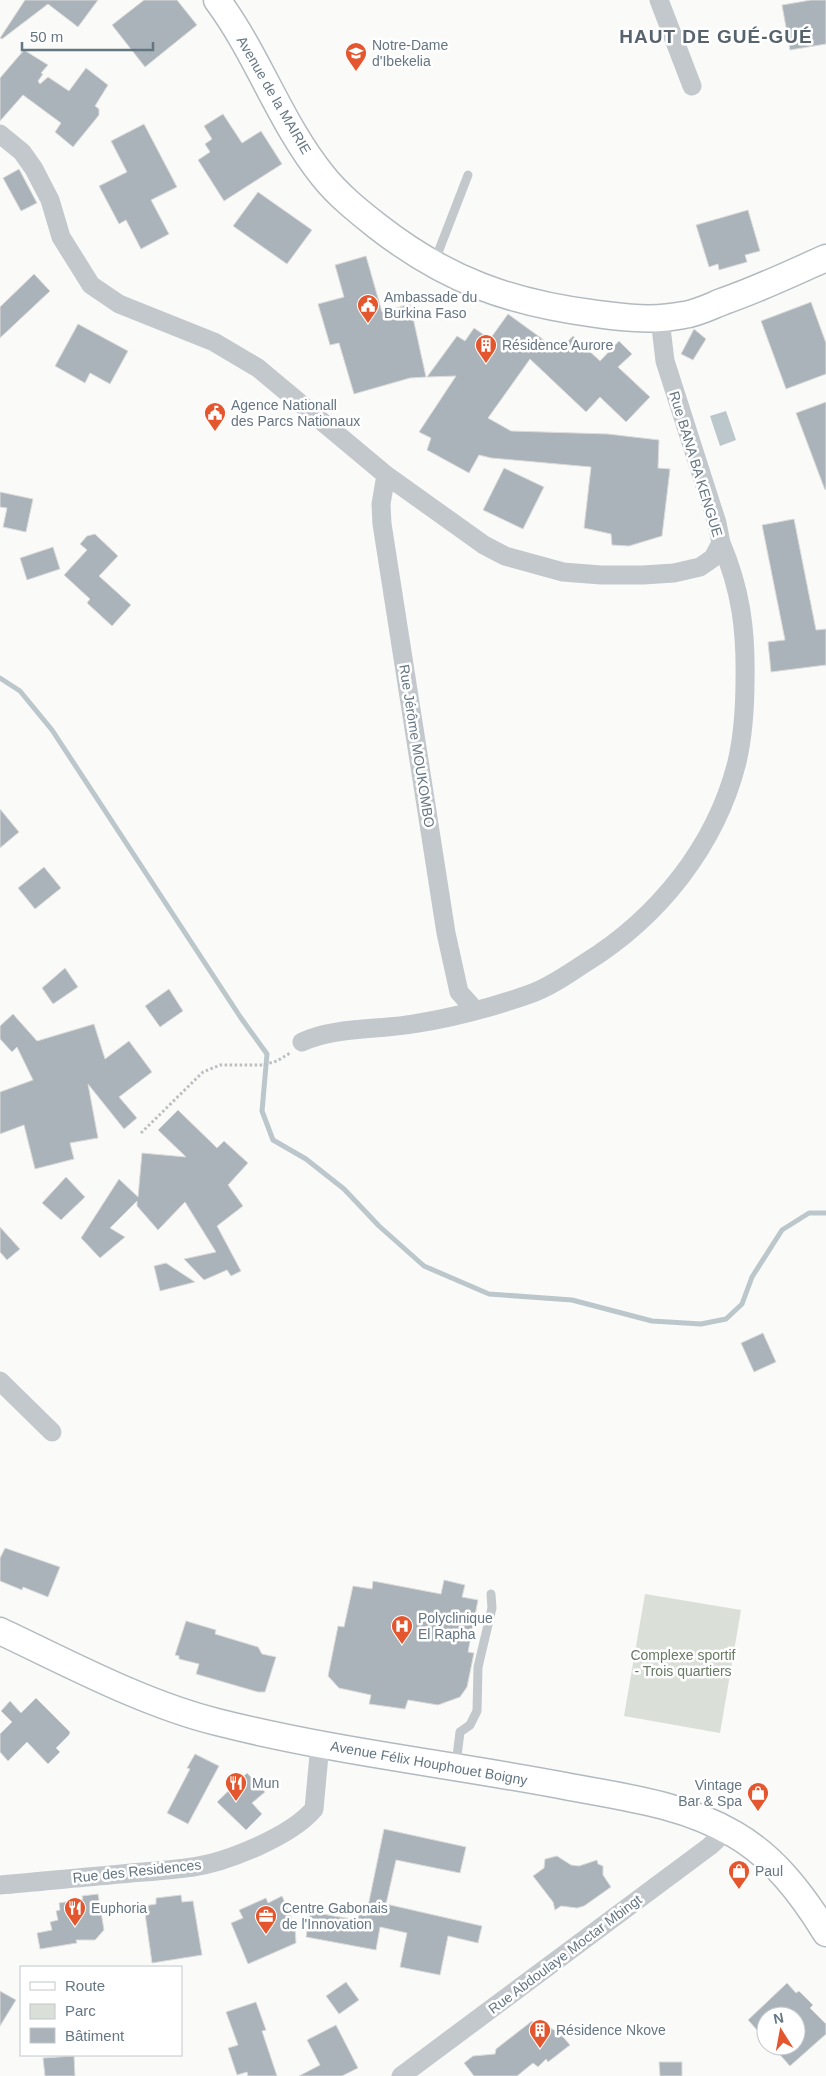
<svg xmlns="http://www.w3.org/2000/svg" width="826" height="2076" viewBox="0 0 826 2076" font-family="Arial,sans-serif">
<rect width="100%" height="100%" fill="#fafaf8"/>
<!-- green -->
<path fill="#dadfd7" d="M645 1594 741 1610 720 1733 624 1716Z"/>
<!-- water -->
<path fill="#bbc7cb" d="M726 411 736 440 720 446 710 416Z"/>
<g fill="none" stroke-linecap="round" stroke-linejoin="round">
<!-- stream -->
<path stroke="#bbc7cb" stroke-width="5" d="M0 678 20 691 52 730 241 1018 267 1054 262 1111 273 1140 306 1159 344 1189 379 1226 424 1266 489 1294 572 1300 652 1321 701 1324 726 1319 742 1304 752 1277 782 1230 809 1213H826"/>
</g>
<!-- building -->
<path fill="#aab3b9" stroke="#dcdcda" d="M25 0H98L78 27 48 4 2 39 0 38Z
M144 0H177L197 25 145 67 112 25Z
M811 0H826V44L790 50 782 5Z
M24 50 48 65 41 73 43 74 38 81 40 84 48 77 69 91 86 68 108 85 95 106 99 109V115L73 147 55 132 61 123 23 95 0 121V78Z
M223 114 242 143 261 131 282 164 224 201 198 160 210 152 205 144 212 139 204 126Z
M144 124 177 187 151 200 169 234 141 249 126 220 119 224 99 186 127 172 111 141Z
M19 169 37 203 21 211 3 178Z
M258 192 312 230 287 264 233 226Z
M748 210 760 251 745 255 747 262 719 270 718 264 709 267 696 225Z
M366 256 382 312 410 304 426 377 410 378 354 394 339 343 330 345 318 304 344 297 335 265Z
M34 274 50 291 0 338V307Z
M811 302 826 343V374L786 389 761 321Z
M508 314 559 351 573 336 600 361 619 341 632 354 618 367 650 397 626 422 600 397 586 412 530 359 488 418 511 431 608 434 659 440 658 468 670 469 662 536 629 546 612 545 611 534 584 528 591 467 491 458 479 455 469 473 427 450 431 438 419 432 456 376 427 377 457 336 465 341 474 328 490 339Z
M78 324 128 351 110 384 90 373 85 383 55 366Z
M694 329 706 339 693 360 681 354Z
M826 402V489L825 490 796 413Z
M504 468 544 487 523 529 483 510Z
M0 492 33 499 26 532 3 527 7 508 0 507Z
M794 519 816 630 826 629V665L771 672 768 642 785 640 762 525Z
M95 534 118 556 99 576 131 605 112 626 87 603 90 599 64 575 87 550 80 544 87 536Z
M53 547 60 569 27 580 20 558Z
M0 809 19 832 0 848Z
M44 867 61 888 35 909 18 888Z
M65 968 78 987 53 1004 42 988Z
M169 989 183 1011 160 1027 145 1006Z
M13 1014 37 1041 94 1024 105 1059 129 1041 152 1072 119 1097 137 1118 124 1129 88 1084 98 1138 70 1143 74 1159 35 1169 24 1125 0 1134V1092L33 1080 17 1047 12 1052 0 1039V1026Z
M178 1110 217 1148 224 1141 248 1163 228 1185 243 1206 217 1226 241 1271 231 1276 227 1270 204 1280 184 1259 216 1252 185 1202 158 1230 137 1206V1201L110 1228 125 1237 100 1258 81 1238 119 1179 138 1197 142 1153 186 1157 158 1130Z
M66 1177 85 1197 61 1220 42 1203Z
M0 1227 20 1249 7 1260 0 1252Z
M166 1263 195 1282 160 1291 154 1266Z
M763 1333 776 1362 754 1372 741 1343Z
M5 1548 60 1567 48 1597 23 1587 22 1590 0 1581V1558Z
M444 1580 465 1585 462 1597 478 1600 468 1652 474 1653 467 1687 460 1697 438 1705 408 1700 405 1709 369 1704 371 1695 339 1688 328 1676 338 1626 344 1627 353 1586 372 1589 373 1581 441 1594Z
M186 1621 216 1630 215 1634 258 1647 262 1654 276 1657 265 1692H258L196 1674 199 1664 179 1659V1656L175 1655Z
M36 1698 70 1732 69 1735 56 1748 60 1752 48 1764 27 1742 8 1761 0 1752V1734L12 1722 1 1711 10 1701 21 1713Z
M195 1754 219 1766 188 1824 167 1813 190 1769 187 1768Z
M247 1773 265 1792 252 1803 262 1814 246 1830 217 1802Z
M384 1829 466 1847 460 1873 396 1860 386 1904 482 1926 478 1943 448 1936 440 1975 400 1967 407 1933 380 1927 376 1950 306 1937 310 1912 358 1920 359 1914 366 1916Z
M557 1856 571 1865 579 1866 597 1860 598 1864 603 1866V1875L611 1887 584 1906 577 1908 561 1906 555 1910 553 1902 533 1876 544 1868 545 1859Z
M98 1894 104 1930 95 1940H76L77 1943 40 1949 37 1933 52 1930 50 1922 58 1920 56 1911 60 1910 59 1903 83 1899 82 1896Z
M181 1895 182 1902 193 1901 202 1955 152 1963 144 1906 156 1904V1898Z
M282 1896 295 1926 296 1943 248 1964 231 1923 243 1918 239 1910 266 1898 268 1903Z
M346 1982 359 2000 339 2014 326 1996Z
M787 1983 796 1993 799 1991 813 2005 810 2008 826 2024V2034L790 2066 772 2046H796V2016H766V2040L748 2020Z
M0 1991 16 2000 0 2026Z
M256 2002 266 2030 262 2031 277 2076H248L247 2072 237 2075 228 2048 238 2045 226 2012Z
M532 2021 537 2027 545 2026 559 2032 570 2045 548 2062 546 2059 538 2067 533 2063 517 2076H474L464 2063 473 2056 495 2054 496 2049Z
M336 2025 358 2068 342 2076H299L320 2065 307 2040Z
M74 2056 75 2076H45L43 2058Z
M659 2062H682V2076H660Z"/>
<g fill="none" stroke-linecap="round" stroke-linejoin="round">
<!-- secondary casing -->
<g stroke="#b3babf" stroke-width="29">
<path id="secondary" d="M217 0C258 55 280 123 323 176 338 195 358 211 377 226 446 280 510 303 597 314 626 318 655 321 684 315 698 313 711 306 724 301 759 289 792 273 826 258
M0 1631C68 1663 144 1704 217 1722 331 1751 449 1764 565 1786 623 1797 682 1804 734 1834 774 1857 802 1894 826 1933"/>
</g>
<!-- path -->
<path stroke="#bbbfc2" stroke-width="3" stroke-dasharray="2.5 2.5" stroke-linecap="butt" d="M141 1133 203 1072 220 1065H263L277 1061 290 1053"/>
<!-- service -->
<path stroke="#c3c8cc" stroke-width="9" d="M434 263 468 175
M456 1764 460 1732 470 1725 477 1711 478 1667 492 1608 491 1594"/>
<!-- minor -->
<path stroke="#c3c8cc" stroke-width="19" d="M659 0 692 86
M0 134 22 152 34 169 50 200 61 237 91 285 119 304 214 342 258 368 386 475 484 545 505 556 563 572 601 575H643L674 573 700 567 713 558 721 543 717 523 665 361 660 319
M386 475 381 504 382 524 446 933 459 992 475 1010
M302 1042C333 1027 378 1030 413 1024 452 1018 493 1007 530 994 550 987 568 974 585 963 658 918 716 846 737 762 743 736 745 707 745 680 746 630 741 590 721 543
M0 1381 52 1432
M0 1885C37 1882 73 1878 110 1875 137 1872 165 1871 193 1867 228 1862 291 1836 314 1809L320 1744
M401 2076 710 1846 727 1830"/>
<!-- secondary -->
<use href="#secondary" stroke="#fff" stroke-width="26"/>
</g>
<!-- icons -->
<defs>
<g id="school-pin" transform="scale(1.125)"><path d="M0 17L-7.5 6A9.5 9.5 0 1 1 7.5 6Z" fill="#e4572e" stroke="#fff"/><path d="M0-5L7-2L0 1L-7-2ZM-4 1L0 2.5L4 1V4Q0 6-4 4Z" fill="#fff"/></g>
<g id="civic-pin" transform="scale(1.125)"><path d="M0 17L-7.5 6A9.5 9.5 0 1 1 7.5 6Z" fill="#e4572e" stroke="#fff"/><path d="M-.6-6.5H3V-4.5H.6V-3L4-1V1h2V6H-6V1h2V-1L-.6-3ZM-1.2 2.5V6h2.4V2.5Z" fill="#fff"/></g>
<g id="building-pin" transform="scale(1.125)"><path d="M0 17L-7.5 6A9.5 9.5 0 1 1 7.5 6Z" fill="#e4572e" stroke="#fff"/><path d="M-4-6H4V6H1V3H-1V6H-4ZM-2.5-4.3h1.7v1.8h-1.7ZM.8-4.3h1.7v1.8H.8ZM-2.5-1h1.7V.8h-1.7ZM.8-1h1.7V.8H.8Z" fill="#fff"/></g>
<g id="hospital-pin" transform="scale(1.125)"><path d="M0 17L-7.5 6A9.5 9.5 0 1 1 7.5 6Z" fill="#e4572e" stroke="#fff"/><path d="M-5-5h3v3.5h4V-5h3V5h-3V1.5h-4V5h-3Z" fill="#fff"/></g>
<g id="restaurant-pin" transform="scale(1.125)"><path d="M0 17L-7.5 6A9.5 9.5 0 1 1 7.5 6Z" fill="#e4572e" stroke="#fff"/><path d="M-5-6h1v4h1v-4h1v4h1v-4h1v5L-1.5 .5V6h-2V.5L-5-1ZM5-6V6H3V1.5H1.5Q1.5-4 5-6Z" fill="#fff"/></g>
<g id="shop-pin" transform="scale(1.125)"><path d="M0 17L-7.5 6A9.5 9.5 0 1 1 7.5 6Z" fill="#e4572e" stroke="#fff"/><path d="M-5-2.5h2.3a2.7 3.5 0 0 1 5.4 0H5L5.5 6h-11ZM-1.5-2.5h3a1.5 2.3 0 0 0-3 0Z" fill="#fff"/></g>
<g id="office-pin" transform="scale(1.125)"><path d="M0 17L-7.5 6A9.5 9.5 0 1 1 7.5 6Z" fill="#e4572e" stroke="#fff"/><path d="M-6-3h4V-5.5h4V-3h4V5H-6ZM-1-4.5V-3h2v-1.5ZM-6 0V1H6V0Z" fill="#fff"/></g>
</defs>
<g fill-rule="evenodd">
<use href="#school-pin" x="356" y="53"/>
<use href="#civic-pin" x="368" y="305"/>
<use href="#building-pin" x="486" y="345"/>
<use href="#civic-pin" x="215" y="413"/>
<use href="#hospital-pin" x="402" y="1626"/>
<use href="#restaurant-pin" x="236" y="1783"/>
<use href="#shop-pin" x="758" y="1793"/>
<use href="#shop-pin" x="739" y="1871"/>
<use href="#restaurant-pin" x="75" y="1908"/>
<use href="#office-pin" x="266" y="1916"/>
<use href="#building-pin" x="540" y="2030"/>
</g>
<g text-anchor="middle" stroke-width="5" stroke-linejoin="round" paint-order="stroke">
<!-- poi labels -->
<g font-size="14" fill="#657683" stroke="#fff" text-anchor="start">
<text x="372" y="50">Notre-Dame<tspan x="372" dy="16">d'Ibekelia</tspan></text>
<text x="384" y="302">Ambassade du<tspan x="384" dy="16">Burkina Faso</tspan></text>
<text x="502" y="350">Résidence Aurore</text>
<text x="231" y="410">Agence Nationall<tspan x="231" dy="16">des Parcs Nationaux</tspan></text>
<text x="418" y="1623">Polyclinique<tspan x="418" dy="16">El Rapha</tspan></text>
<text x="252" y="1788">Mun</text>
<text x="742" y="1790" text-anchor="end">Vintage<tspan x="742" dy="16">Bar &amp; Spa</tspan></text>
<text x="755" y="1876">Paul</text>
<text x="91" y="1913">Euphoria</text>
<text x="282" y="1913">Centre Gabonais<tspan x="282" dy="16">de l'Innovation</tspan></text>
<text x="556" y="2035">Résidence Nkove</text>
</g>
<!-- street labels -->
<g font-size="14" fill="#657683" stroke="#fff">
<text transform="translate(274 95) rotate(60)" y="5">Avenue de la MAIRIE</text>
<text transform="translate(696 464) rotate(73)" y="5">Rue BANA BA KENGUE</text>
<text transform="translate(417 746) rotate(81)" y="5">Rue Jérôme MOUKOMBO</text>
<text transform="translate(429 1763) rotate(10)" y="5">Avenue Félix Houphouet Boigny</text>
<text transform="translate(137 1871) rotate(-6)" y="5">Rue des Residences</text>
<text transform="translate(565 1954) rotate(-37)" y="5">Rue Abdoulaye Moctar Mbingt</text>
</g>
<!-- park labels -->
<g font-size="14" fill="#687a64" stroke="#fff">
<text x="683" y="1660">Complexe sportif<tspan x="683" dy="16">- Trois quartiers</tspan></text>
</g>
<!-- district labels -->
<g font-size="19" font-weight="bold" letter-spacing="1" fill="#57646e" stroke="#fff">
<text x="716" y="43">HAUT DE GUÉ-GUÉ</text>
</g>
</g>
<!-- legend -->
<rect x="20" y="1966" width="162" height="90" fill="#ffffff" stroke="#c1c8cd"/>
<rect x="30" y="1982" width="25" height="8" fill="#ffffff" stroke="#c1c8cd"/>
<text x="65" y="1991" font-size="15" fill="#657683">Route</text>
<rect x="30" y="2004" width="25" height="15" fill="#dadfd7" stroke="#c1c8cd"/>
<text x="65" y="2016" font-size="15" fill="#657683">Parc</text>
<rect x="30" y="2028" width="25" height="15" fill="#aab3b9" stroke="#c1c8cd"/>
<text x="65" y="2041" font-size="15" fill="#657683">Bâtiment</text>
<!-- north arrow -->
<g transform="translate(781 2031) rotate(349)"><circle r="24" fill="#ffffff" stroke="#c1c8cd"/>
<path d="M0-4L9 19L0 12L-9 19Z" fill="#e4572e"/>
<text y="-8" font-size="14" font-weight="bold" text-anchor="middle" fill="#657683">N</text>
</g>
<!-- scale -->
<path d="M22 42v8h131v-8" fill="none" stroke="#657683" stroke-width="2.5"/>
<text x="30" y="42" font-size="15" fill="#657683" stroke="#ffffff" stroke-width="4" paint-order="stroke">50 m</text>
</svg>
